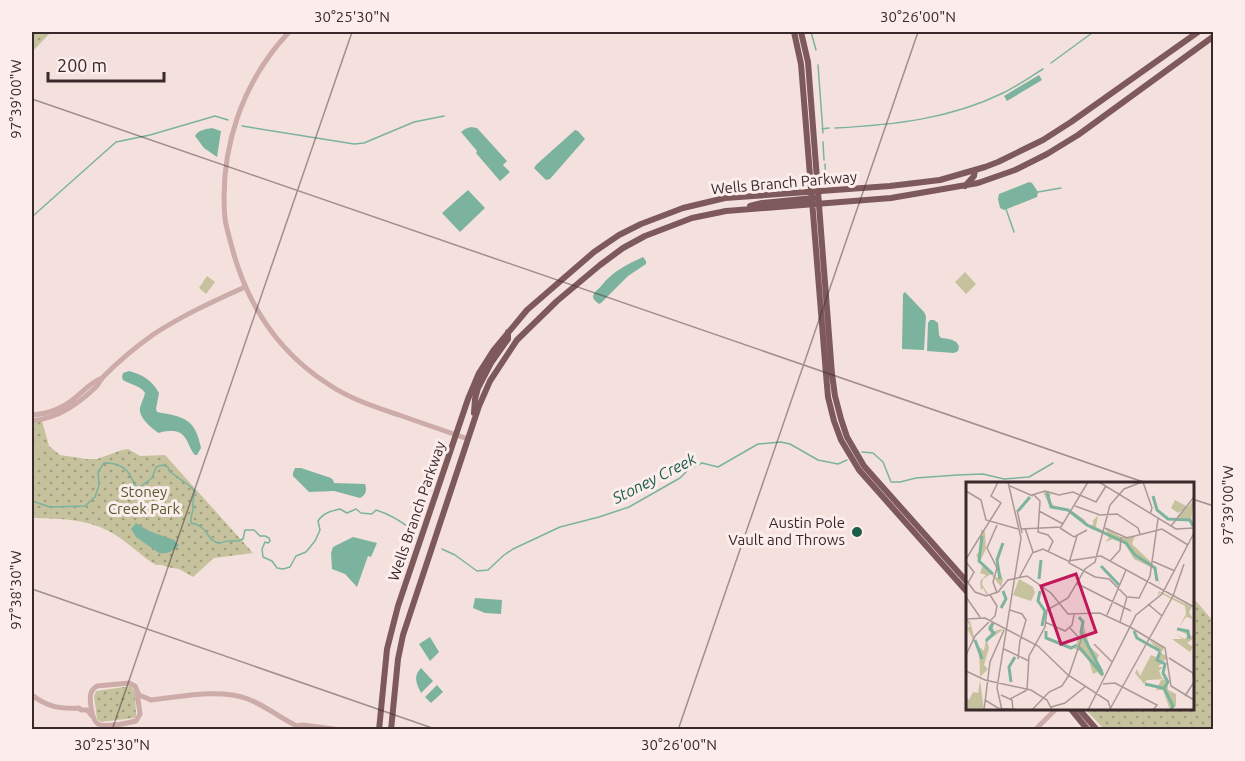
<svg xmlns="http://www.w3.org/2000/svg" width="1245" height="761" viewBox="0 0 1245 761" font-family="Ubuntu,sans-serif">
<defs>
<pattern id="grass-dots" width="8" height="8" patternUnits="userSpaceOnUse" patternTransform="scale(1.5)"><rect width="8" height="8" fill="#c5c29d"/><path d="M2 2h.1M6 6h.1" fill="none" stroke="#a19e80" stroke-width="1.8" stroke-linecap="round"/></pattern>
</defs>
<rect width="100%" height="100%" fill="#f4e1de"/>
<!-- grass -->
<path fill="url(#grass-dots)" d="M32 32H51L33 51 32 49Z
M42 421 49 446 60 455 87 459H97L122 450 128 449 140 456 165 455 253 553 214 558 193 577 179 569 167 567 162 565H156C141 556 129 543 114 534 87 518 62 519 32 518V423Z
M1196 601 1213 621V729H1104L1085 709 1192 708V604Z
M131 686 135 692 136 716 134 718 101 722 97 719 94 696 96 691Z"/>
<!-- pitch -->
<path fill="#c5c29d" d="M965 272 976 284 966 294 955 282Z
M207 276 215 282 206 294 199 288Z
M32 442 41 445 32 472Z"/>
<!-- water -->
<path fill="#7bb39f" d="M1039 75 1042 80 1007 101 1004 96Z
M471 127 477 128 507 161 503 165 510 172 500 181 476 153 477 151 461 132 465 129Z
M212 128 221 131 217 157 204 148 195 136C198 130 206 129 212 128Z
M575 130 578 131 585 139 550 179 546 180 534 168 537 164Z
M1029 182 1032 183 1038 192 1037 197 1007 209 1004 210 1000 208 998 199 999 194Z
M468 190 485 208 460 232 442 213Z
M643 257 646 261V264L628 276 601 303 599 304C587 296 596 292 602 285 613 271 628 264 643 257Z
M905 292 924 312 926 316 924 350 902 349 903 294Z
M930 320H934L938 323 939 335 941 338C949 339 957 339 959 347L958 351 954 353 927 351 928 323Z
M129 371C143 375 152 380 159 393L156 409 157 412C184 417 195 418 201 448L197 455H195C187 446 188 432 173 431 168 431 164 431 159 433 152 429 138 417 140 408 141 403 144 398 145 393 140 385 131 385 123 380L122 377 123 373Z
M295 468H301L331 478 333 480 334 483 365 484C367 490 366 495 360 498L334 491 309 492 293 476V473Z
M136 523 149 531 174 540 179 545C174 551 168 554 159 553L136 537 131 529Z
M353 537 377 543 371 557 368 556 357 587 345 574 332 569 331 553 333 547Z
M475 598 502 600 501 614 485 613 473 608Z
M430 637 439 652 430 661 419 644Z
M421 668 433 681 421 693C416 683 413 676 421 668Z
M437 685 443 692 431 703 425 697Z"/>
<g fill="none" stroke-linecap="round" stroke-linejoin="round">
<!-- stream -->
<path stroke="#7bb39f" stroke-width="1.5" d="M811 32 816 50
M1051 63 1092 33
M818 65 823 133
M242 126 354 144 364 143 414 122 444 116
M835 128C893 125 950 119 1003 93 1017 86 1030 77 1043 69
M822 129 829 128
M823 142 824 160
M825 164 826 183
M1038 192 1061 188
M1006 209 1014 232
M34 215 116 142 150 135 215 116 228 120
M862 452 873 453 883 462 891 482H900L916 478 957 475 983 474 1004 479 1029 477 1053 463
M32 501 50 507 85 506 95 497 99 485 98 472 104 463C122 463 129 469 135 486L140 487 152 478 156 467 163 465 168 467 169 471 191 487 195 492C192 499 193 503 193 510 192 515 190 517 191 523 208 525 207 542 219 543 222 543 225 541 229 541 235 541 238 542 243 539L245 530H254L260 536H265L269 538 270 541 268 543 265 542 262 549 263 557 272 561 277 568 283 569 290 567 296 556 306 552 315 541 320 530 318 521C323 513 331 511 340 509L347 513 356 509 361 513 372 514 376 510C389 514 401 521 412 530
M442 549 455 555 477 571 488 570 504 555 513 549 560 527 599 517 629 507 680 478 689 469 702 463 718 467 758 444 781 442 790 444 818 460 838 464 847 460"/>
<!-- minor -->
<path stroke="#cdaba9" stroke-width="5" d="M289 32C242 82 219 150 225 219 227 231 231 243 234 255 250 309 280 353 328 384 350 399 375 407 399 415 422 423 445 431 468 439
M32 415C48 414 63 408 75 398 84 391 91 382 102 378
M32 421C58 418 77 405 96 387 99 383 101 379 104 376 119 361 137 346 154 334 183 315 214 301 245 287
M137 692 140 714 136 721C128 723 104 728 98 724 92 721 89 699 91 693 92 689 94 688 97 686L129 683 135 686 139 695 151 700C181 697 219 688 248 699 266 706 280 718 297 726L301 730
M32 695C47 707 60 709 79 708L81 710H87L92 716
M297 726 303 725 341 730
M1035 730 1057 708"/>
<!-- major -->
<path stroke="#7d595b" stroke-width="6" d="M794 32 801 64 826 374 828 397 834 421 841 440 859 470 968 593
M801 32 808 62 832 374 835 396 841 419 847 437 864 466 968 583
M965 186 974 176 975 170
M750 206 762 203 814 198
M474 413 475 399 478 388 491 363 508 339V332
M1070 708 1088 730
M1078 708 1097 730
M379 730 387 649 398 606 468 399 479 373 493 351 527 310 594 252 619 235 641 224 683 208 725 198 890 186 940 180 985 167 998 162 1043 140 1071 122 1198 32
M391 730 398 659 403 635 468 439 479 406 490 381 517 340 557 301 600 265 623 248 645 236 692 218 726 211 891 198 978 183 1015 170 1047 154 1078 135 1214 36"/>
</g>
<!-- ticks -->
<path fill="none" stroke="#3a292a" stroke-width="1.5" stroke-opacity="0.45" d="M32 99 1149 484M1192 499 1214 506M32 589 438 730M112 730 352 32M678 730 918 32"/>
<!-- markers -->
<circle fill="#1c5f49" stroke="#fbedeb" stroke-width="2" cx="857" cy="532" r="6"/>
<g text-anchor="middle" stroke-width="6" stroke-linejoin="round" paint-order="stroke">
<!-- street labels -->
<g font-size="15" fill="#3a292a" stroke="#fbedeb">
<text transform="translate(784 183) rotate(-5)" y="5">Wells Branch Parkway</text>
<text transform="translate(417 511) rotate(-71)" y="5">Wells Branch Parkway</text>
</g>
<!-- park labels -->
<g font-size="15" fill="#5a592b" stroke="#fbedeb">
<text x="144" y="497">Stoney<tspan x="144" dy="17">Creek Park</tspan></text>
</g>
<!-- poi labels -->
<g font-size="15" fill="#3a292a" stroke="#fbedeb" text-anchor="end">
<text x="845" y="528">Austin Pole<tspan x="845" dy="17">Vault and Throws</tspan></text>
</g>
<!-- water labels -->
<g font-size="16" font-style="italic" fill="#1c5f49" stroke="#fbedeb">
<text transform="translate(654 478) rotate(-27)" y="6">Stoney Creek</text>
</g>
</g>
<!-- overview -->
<g transform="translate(966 482)">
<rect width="228" height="228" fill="#f4e1de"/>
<path d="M209 18 222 25 228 18 225 38 220 39 211 34 220 27 212 31 205 26ZM139 46 155 55 169 54 166 62 186 81V84L189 86 195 106 187 86 168 77 159 62 144 56ZM15 47 19 50 20 67 14 79 31 96 35 92 37 98 35 105 25 92 17 97 16 102 22 112 21 114 17 106 15 108 14 99 20 93 14 91 17 83 14 80 10 73 15 68ZM117 141 124 165 133 173 130 180 138 191 136 195 131 190 127 192 121 172 109 167ZM183 158 198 166 195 171 202 175 192 185H197L193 189 196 196 202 197 181 198 178 202 169 191 171 187 174 194 185 173 190 175 193 169Z" fill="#c5c29d"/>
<path d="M77 10 85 12 82 17 87 23 106 29 119 38 121 43H127V39L132 33 130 45 150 56 139 60 143 56 136 48H127L100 28 84 25ZM193 109 226 125 223 130 227 137 220 135 213 146 222 149 226 155 228 150V156L221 161 227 165 224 170 228 173 206 157H217L209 152 219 157 222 153 212 148 220 132 219 124 194 111 191 114ZM0 138 4 139 10 162 18 169 20 156 25 152 22 145 26 140 28 150 31 148 38 147 21 159 23 166 18 183 22 187 14 195 13 166 9 162 1 146 4 144ZM202 197V208L210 212V224L204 228 197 208H190L195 198ZM14 198 18 228H0V214L3 218 7 210 12 211Z" fill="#c5c29d"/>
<path d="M53 97 67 105 69 111 65 119 47 113Z" fill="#c5c29d"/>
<path fill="none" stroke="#7bb39f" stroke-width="3" d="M81 10 85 25 102 28 121 43 160 61 169 73 189 86 191 99M187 14 191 28 202 37 224 38 227 44M52 29 64 15M16 54 13 79 27 92M135 84 153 103M34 97 31 78 37 61M73 97 75 78M74 109 72 119 79 129 76 144M35 126 40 117 37 109M113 135 117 140 115 150 136 190M211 147 222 149 223 157M80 149V156L105 166 111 163M168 149 171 156 194 169M9 158 16 177M20 159 28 151 24 147 27 141M113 165 137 193M194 170 191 178 199 182 197 191 202 200 198 206 207 224 205 228M45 200 43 185 49 175M179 202 197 206"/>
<path fill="none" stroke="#aa9796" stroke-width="1.5" d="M133 0 210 47 228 46M177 0 186 26 184 32M44 4 67 14M0 9 15 18 20 38 52 47M66 13 79 9 93 13 107 10 130 20 140 4M68 13 74 19 72 50 82 53 87 59 82 70M109 24 134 33 151 32 172 46 174 52M51 28 56 51M73 29 97 42M205 44 228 15M59 46 67 70M94 46 108 55 121 48M139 46 161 56 196 47 222 63M55 47 95 45 122 0M111 54 103 81 129 95 143 97 161 115 154 140M66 71 77 67 102 79 135 74 228 125M0 77 35 21 25 14 32 0M144 79 154 68 155 55M186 79 209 89M0 80 8 90 2 101M53 96 67 70M0 98 9 110 20 114 32 110 42 98 61 94 85 111 102 132 134 131 164 145M110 101 165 129M31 111 27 100 31 86 21 66 31 43M0 115 14 135M162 115 173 116 184 94 192 37M182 122 196 134M44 128 56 132 60 138 54 159M141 133 160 88M0 137 19 136 72 164 102 193 142 219 145 228M79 140 99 149 106 143 108 133M164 145 199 166 205 204 228 218M128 162 146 180M38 167 63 179M0 173 9 154 29 134 31 124 24 113M203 176 227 191 228 200 219 214M52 177 54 158M0 189 19 198 65 208 81 218 86 228M103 193 115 158 104 146M137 202 149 201 187 221 191 223 187 228M61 208 63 174 79 145 81 128 102 116 119 87 129 80 144 23 158 7 176 0M35 213 46 218 47 228M44 217 61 208M19 218 32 226 54 228M85 225 99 221 120 204M144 227 207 114 218 82M18 228 24 180 38 148M36 228 31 206 55 56 42 0M66 228 83 210 96 204 103 193M122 228 170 133 196 112 228 51"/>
<path fill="#c2185b" fill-opacity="0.15" stroke="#c2185b" stroke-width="3" d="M110 92 130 150 95 162 75 104Z"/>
<rect width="228" height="228" fill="none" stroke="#3a292a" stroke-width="3"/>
</g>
<!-- border -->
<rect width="1245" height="761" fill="none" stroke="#fbedeb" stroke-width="66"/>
<!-- scale -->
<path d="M48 72v9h116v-9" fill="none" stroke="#3a292a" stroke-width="3"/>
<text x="57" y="72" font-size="18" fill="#3a292a" stroke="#fbedeb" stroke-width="4.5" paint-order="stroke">200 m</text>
<rect x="33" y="33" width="1179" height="695" fill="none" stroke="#3a292a" stroke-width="2"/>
<g font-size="15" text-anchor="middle" fill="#3a292a">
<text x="352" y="22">30°25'30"N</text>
<text x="918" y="22">30°26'00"N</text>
<text transform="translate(16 99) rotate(-90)" y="5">97°39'00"W</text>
<text transform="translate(1228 505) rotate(-90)" y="5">97°39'00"W</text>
<text transform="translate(16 590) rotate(-90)" y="5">97°38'30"W</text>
<text x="112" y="750">30°25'30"N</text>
<text x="679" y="750">30°26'00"N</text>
</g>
</svg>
